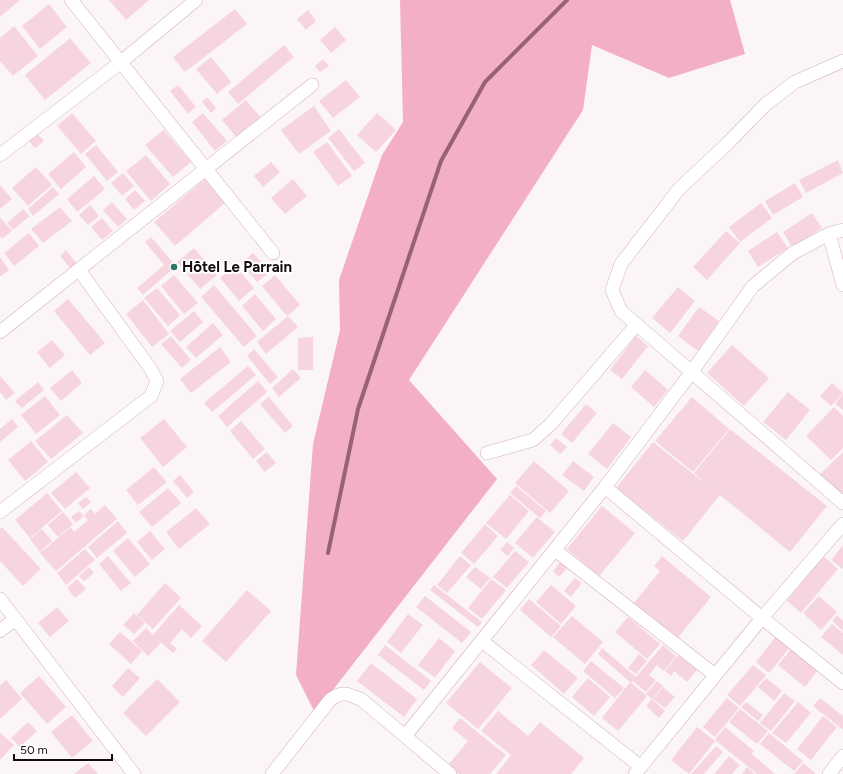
<svg xmlns="http://www.w3.org/2000/svg" width="843" height="774" viewBox="0 0 843 774" font-family="Figtree,sans-serif">
<rect width="100%" height="100%" fill="#fcf5f7"/>
<!-- green -->
<path fill="#f3afc6" d="M400 0H730L745 54 669 78 592 45 583 110 409 380 497 479 315 713 296 675 313 444 340 330 339 280 382 155 403 122Z"/>
<g fill="none" stroke-linecap="round" stroke-linejoin="round">
<!-- stream -->
<path stroke="#986174" stroke-width="4" d="M328 553 358 409 441 161 485 82 567 0"/>
</g>
<!-- building -->
<path fill="#f6d5df" d="M0 0H20L0 17Z
M109 0H149L126 20Z
M49 4 67 27 40 49 22 26Z
M235 9 247 24 185 72 173 57Z
M308 10 316 21 306 30 297 19Z
M14 26 38 56 13 76 0 61V38Z
M335 27 346 40 331 53 320 40Z
M70 38 91 63 45 100 25 75Z
M284 45 294 57 238 104 228 92Z
M211 57 231 82 217 94 196 69Z
M323 59 329 66 320 72 315 66Z
M346 80 360 97 333 118 319 101Z
M178 85 196 107 188 114 170 91Z
M207 97 216 108 211 113 202 102Z
M246 100 261 118 237 138 222 120Z
M314 106 331 131 299 154 281 130Z
M72 113 96 141 81 154 57 126Z
M203 113 227 141 215 151 192 122Z
M377 113 396 130 376 152 357 135Z
M339 129 365 163 354 171 328 138Z
M164 130 191 162 173 177 145 145Z
M38 134 44 141 35 148 29 141Z
M327 142 352 176 338 186 313 152Z
M96 145 118 172 107 181 85 154Z
M74 152 86 167 61 189 48 174Z
M146 155 170 184 151 201 126 171Z
M838 160 843 173 806 193 799 180Z
M271 162 280 172 263 187 254 176Z
M36 167 52 185 28 206 12 188Z
M123 173 134 186 122 196 111 183Z
M94 176 105 189 77 212 67 199Z
M205 179 225 203 175 246 154 222Z
M293 179 307 196 285 214 271 198Z
M795 183 803 197 773 215 765 201Z
M0 185 12 199 0 209Z
M53 187 59 194 33 216 28 209Z
M135 190 145 201 134 210 125 199Z
M112 202 127 219 118 227 103 210Z
M761 203 772 218 740 242 729 227Z
M90 205 99 216 88 225 79 215Z
M60 207 72 221 43 243 31 229Z
M23 209 30 216 13 230 7 223Z
M812 213 822 228 792 247 783 232Z
M0 217 12 231 2 239 0 236Z
M102 218 113 231 102 240 91 227Z
M726 231 740 243 707 280 693 267Z
M777 232 788 248 758 267 748 251Z
M29 233 39 246 14 266 4 253Z
M151 237 176 266 143 295 137 288 164 265 145 242Z
M194 248 217 275 200 289 177 262Z
M66 250 77 264 71 269 60 256Z
M253 253 270 272 257 282 241 263Z
M0 257 9 270 0 277Z
M235 266 254 288 239 301 220 278Z
M174 275 198 303 184 314 161 286Z
M275 275 300 305 287 316 262 286Z
M214 285 257 336 244 347 201 297Z
M678 287 695 301 670 333 652 318Z
M157 288 180 315 168 326 144 298Z
M255 294 276 319 263 331 242 306Z
M68 299 105 343 90 355 54 311Z
M143 300 169 334 152 347 126 314Z
M699 307 719 321 698 351 678 336Z
M194 311 203 322 180 342 170 331Z
M288 316 298 327 266 354 257 342Z
M213 323 223 335 196 358 186 347Z
M171 336 191 360 182 368 161 344Z
M636 336 648 346 622 379 610 370Z
M313 337V370H298V338Z
M52 340 65 355 50 368 37 352Z
M732 345 769 378 744 406 707 373Z
M220 347 231 362 191 393 180 379Z
M254 349 278 377 270 384 247 356Z
M248 366 256 375 212 412 204 403Z
M293 369 301 378 279 397 272 388Z
M72 370 82 383 61 401 50 388Z
M645 370 668 390 654 407 631 387Z
M0 376 15 393 6 400 0 392Z
M258 381 267 392 227 427 218 416Z
M38 382 44 390 22 408 15 401Z
M832 383 843 393 831 406 820 396Z
M788 392 810 410 786 440 763 422Z
M843 394V410L835 404Z
M45 396 60 415 36 434 21 415Z
M269 397 293 426 285 433 260 404Z
M692 397 729 429 693 472 655 441Z
M586 404 597 413 572 443 561 434Z
M834 407 843 416V448L831 460 806 436Z
M67 415 83 433 51 459 35 441Z
M12 419 18 427 0 442V429Z
M164 419 187 447 163 467 140 438Z
M241 421 265 449 253 459 230 431Z
M613 423 631 437 607 469 588 454Z
M730 429 827 506 790 552 720 495 683 541 616 488 653 442 707 485 694 473Z
M556 438 567 447 560 454 550 445Z
M31 441 48 462 25 481 8 460Z
M267 452 276 463 265 472 256 461Z
M843 452V501L818 476Z
M534 461 569 491 550 513 515 483Z
M573 461 594 477 584 491 562 475Z
M154 467 167 482 138 505 126 490Z
M76 472 90 488 65 509 51 493Z
M180 475 194 492 187 498 173 481Z
M516 486 546 511 540 518 510 493Z
M168 488 181 503 152 527 139 512Z
M47 493 62 511 30 538 15 520Z
M510 495 529 511 506 539 486 523Z
M86 497 91 502 83 509 78 503Z
M105 505 117 519 56 571 40 553 71 527 74 532 88 520 84 515 91 509 95 514Z
M602 506 635 533 599 576 567 549Z
M196 508 210 524 179 549 166 532Z
M79 511 84 516 76 523 71 517Z
M63 512 73 524 58 537 48 525Z
M537 517 555 532 533 558 515 543Z
M118 521 127 533 97 558 88 547Z
M485 524 498 536 474 564 461 553Z
M2 527 41 569 23 586 0 561V529Z
M42 529 52 541 40 552 30 539Z
M150 531 165 549 152 560 137 542Z
M128 538 150 564 135 577 113 551Z
M507 542 514 548 508 556 500 550Z
M843 545V569L831 560Z
M85 549 95 560 66 585 57 573Z
M515 551 529 562 507 588 493 577Z
M108 556 131 583 121 591 99 564Z
M460 556 471 565 447 593 437 585Z
M662 556 711 597 676 640 633 604 660 571 654 566Z
M823 556 838 569 801 613 787 601Z
M562 560 569 566 559 577 553 571Z
M89 567 94 573 84 581 79 576Z
M475 567 490 578 481 589 466 577Z
M575 578 582 583 571 597 564 591Z
M77 579 86 589 75 598 67 588Z
M491 579 506 590 482 619 468 608Z
M165 583 181 598 153 629 137 615Z
M434 585 482 622 478 627 430 590Z
M551 585 576 606 561 624 536 602Z
M247 590 271 611 226 662 202 641Z
M425 596 471 632 462 643 416 607Z
M819 596 837 612 821 630 803 613Z
M529 599 561 626 551 637 520 610Z
M179 605 202 626 191 638 182 629 170 643 177 649 173 653 155 637 161 643 148 656 133 641 146 628 153 635Z
M57 607 69 621 50 637 38 623Z
M134 613 145 623 134 634 123 625Z
M408 614 423 625 401 653 387 642Z
M837 615 843 621V631L832 621Z
M572 616 603 642 585 664 553 637Z
M628 617 660 644 647 659 615 632Z
M832 624 843 633V655L821 637Z
M120 632 142 651 131 664 109 644Z
M777 635 791 646 769 673 756 662Z
M439 638 455 651 435 678 418 665Z
M385 645 431 681 424 690 378 655Z
M663 645 676 656 664 671 657 665 649 675 656 680 646 692 633 681 631 683 598 654 602 648 636 677Z
M792 648 819 669 805 687 778 665Z
M544 650 578 678 564 694 531 665Z
M639 654 647 661 636 674 628 668Z
M678 655 697 670 687 682 674 671 671 676 665 671Z
M591 661 624 688 615 698 583 671Z
M480 662 512 688 478 729 446 703Z
M371 663 417 699 404 717 357 681Z
M753 665 766 675 740 706 727 695Z
M128 668 140 678 123 697 112 686Z
M39 676 66 707 47 724 20 693Z
M588 678 610 697 594 716 572 697Z
M766 678 782 691 774 701 758 687Z
M157 679 180 702 146 736 123 713Z
M6 680 22 699 0 719V685Z
M657 681 663 686 652 699 646 694Z
M630 682 647 696 618 731 602 718Z
M663 687 675 697 665 708 653 699Z
M784 693 795 701 771 731 760 723Z
M727 698 739 708 715 737 703 727Z
M820 698 843 716V730L813 706Z
M652 699 665 711 659 718 646 706Z
M746 702 763 715 758 721 741 707Z
M798 702 811 713 786 743 772 733Z
M740 709 768 731 757 744 729 722Z
M498 711 528 736 540 722 584 758 571 774H496L511 755 481 731Z
M72 715 93 741 72 758 51 732Z
M823 716 837 727 811 760 797 749Z
M460 718 506 755 490 774H459L448 765 468 741 452 728Z
M28 722 37 731 20 747 11 738Z
M697 727 715 741 689 774 671 760Z
M725 727 754 751 752 754 774 773V774H757L715 740Z
M0 733 14 745 0 760Z
M769 733 803 761 794 771 760 744Z
M716 746 723 752 704 774H691Z
M729 756 740 765 732 774H714Z
M88 763 98 774H74Z
M803 763 815 773 814 774H794Z
M747 767 755 774H742Z"/>
<g fill="none" stroke-linecap="round" stroke-linejoin="round">
<!-- minor casing -->
<g stroke="#d1b0ba" stroke-width="14">
<path id="minor" d="M71 0 273 253
M843 61 795 82 766 104 728 143 679 189 621 264 612 290 621 311 843 503
M0 155 121 62 196 0
M829 234 843 285
M0 332 312 85
M487 453 533 440 551 424 637 324
M605 487 762 618 843 683
M0 512 151 396 157 381 150 368 79 270
M555 550 715 675
M0 599 134 774
M0 631 15 619
M482 641 641 767
M405 736 605 487 691 373 753 286 793 253 829 234 843 230
M272 774 330 700C342 690 349 694 362 700L450 774
M635 774 762 618 843 524
M829 774 843 756"/>
</g>
<!-- minor -->
<use href="#minor" stroke="#fff" stroke-width="13"/>
</g>
<!-- markers -->
<circle fill="#317466" stroke="#fff" stroke-width="1.5" cx="174" cy="267" r="4"/>
<g text-anchor="middle" stroke-width="4" stroke-linejoin="round" paint-order="stroke">
<!-- poi labels -->
<g font-size="15" font-weight="bold" fill="#150a0e" stroke="#fff" text-anchor="start">
<text x="182" y="272">Hôtel Le Parrain</text>
</g>
</g>
<!-- scale -->
<path d="M14 754v6h98v-6" fill="none" stroke="#150a0e" stroke-width="2"/>
<text x="20" y="754" font-size="12" fill="#150a0e" stroke="#ffffff" stroke-width="3" paint-order="stroke">50 m</text>
</svg>
